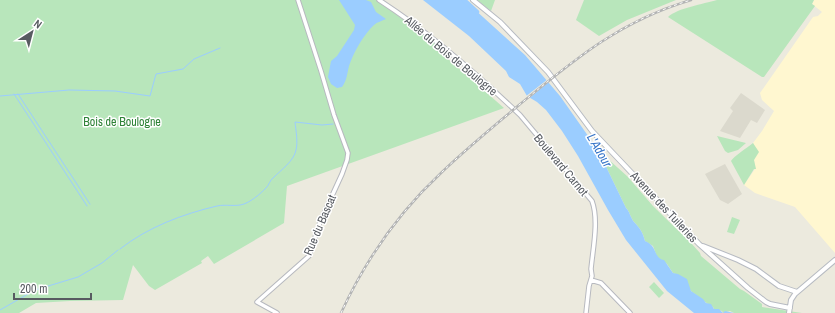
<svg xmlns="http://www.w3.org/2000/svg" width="835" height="313" viewBox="0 0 835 313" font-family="'Archivo Narrow',sans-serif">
<rect width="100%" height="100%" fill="#eceade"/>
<!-- commercial -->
<path fill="#fff7d0" d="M814 0H835V253L795 207 755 193 744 185 755 169 754 160 756 150 753 143 762 131 774 111 762 100 760 93 813 17 818 16 822 12 812 4Z"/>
<!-- education -->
<path fill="#dbd9cd" d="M741 93 765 110 757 123 751 120 740 138 720 131 733 111 730 108Z
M725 164 742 194 728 204 720 200 705 174Z"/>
<!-- green -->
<path fill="#b8e6bb" d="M0 0H379C384 4 388 9 393 12 409 24 427 33 440 48L439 51 504 108 287 186 284 223 214 264 208 256 201 261 202 263 155 290 149 286 133 265 123 300 70 301 36 303 19 313H0Z
M477 0H495L491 11Z
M584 0H676L627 20 599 36 576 20Z
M717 0H814L812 4 815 6 764 77H762L668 17C678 8 703 4 717 0Z
M717 136 746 143 738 150 728 153 725 151Z
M753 143 759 152 754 160 756 169H754L744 185 731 161C734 156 747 148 753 143Z
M598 150 627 176 653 206 691 243 700 253 701 256 740 289 744 291 762 304V307L802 313H734L730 311 723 313 722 311 714 309 713 307C707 304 698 296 692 292 689 289 686 282 684 278L673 273 667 264 657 257 653 246 645 241C643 233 640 228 634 222 630 217 630 212 626 208Z
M732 217 740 220 734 234 727 232Z
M654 282 664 293 659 298 649 287Z"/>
<!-- water -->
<path fill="#9bcdff" d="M339 0H366L371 2 376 12 386 19C382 21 377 22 374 25 364 34 353 53 349 66 347 74 347 80 342 87L337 88 331 84 328 77 331 61 337 56 354 30 355 25Z
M423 0H464L473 8 525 55 560 96 598 150 626 208C630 212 630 217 634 222 640 228 643 233 645 241 658 246 653 258 664 260L673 273 678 274 687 279 691 291 703 299 706 303 711 304 714 309H719L723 313 725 311 734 313H694L667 291 626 240 608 210 578 156 562 131 546 110 537 102 527 96 520 84 509 77 506 71 469 36Z"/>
<!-- pier -->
<path fill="#eceade" d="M548 79 550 81 528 99 525 97Z"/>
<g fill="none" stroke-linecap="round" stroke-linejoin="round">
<!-- stream -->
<path stroke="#9bcdff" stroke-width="1" d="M14 94 87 206
M18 94 90 204
M0 96 69 90 115 91 150 96 156 74 183 69 194 59 220 48
M120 249C148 227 183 214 217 206 226 204 236 207 244 204 252 201 260 194 266 188 269 185 270 180 273 178 281 170 294 161 296 150 298 142 296 131 295 122L322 125 333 124
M0 310 35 290 78 277 102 263 118 250"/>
<!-- river -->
<path stroke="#9bcdff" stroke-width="4.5" d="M464 0 477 12"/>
<!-- tertiary casing -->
<g stroke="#b7b9bf" stroke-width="5.5">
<path id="tertiary" d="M379 0C430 33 476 73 520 115L592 201C599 220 593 248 591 269L592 276 589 286 586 313
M591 280 601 283 630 313
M277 313 257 302 309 256 320 222 342 174 347 160 348 153 334 115 321 71 298 0"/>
</g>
<!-- secondary casing -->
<g stroke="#b7bbc2" stroke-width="6">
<path id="secondary" d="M473 0 500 22 548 72 592 131 699 244 748 288 766 302 770 304 790 308
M703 246 738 260 756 269 779 286 797 292
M789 313 791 300 795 294 835 260"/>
</g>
<!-- tertiary -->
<use href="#tertiary" stroke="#fff" stroke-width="3.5"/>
<!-- secondary -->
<use href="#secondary" stroke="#fff" stroke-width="4"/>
<!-- rail casing -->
<g stroke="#b3b4b4" stroke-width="2.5">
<path id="rail" d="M341 313C365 261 399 212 441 173 466 149 493 127 519 105 575 59 620 21 691 0"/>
</g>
<!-- rail -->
<use href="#rail" stroke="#fff" stroke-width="1" stroke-dasharray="3" stroke-linecap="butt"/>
</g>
<g text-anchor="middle" stroke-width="3" stroke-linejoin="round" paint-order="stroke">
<!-- street labels -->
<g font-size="12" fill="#575b61" stroke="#fff">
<text transform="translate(451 56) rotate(40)" y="4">Allée du Bois de Boulogne</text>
<text transform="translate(561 165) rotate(50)" y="4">Boulevard Carnot</text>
<text transform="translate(664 207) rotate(47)" y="4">Avenue des Tuileries</text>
<text transform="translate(320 225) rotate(-67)" y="4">Rue du Bascat</text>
</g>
<!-- park labels -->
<g font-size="12" fill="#2e8237" stroke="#fff">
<text x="122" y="126">Bois de Boulogne</text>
</g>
<!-- water labels -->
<g font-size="13" font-style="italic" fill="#3775c9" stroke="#fff">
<text transform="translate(600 150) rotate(60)" y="5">L'Adour</text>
</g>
</g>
<!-- north arrow -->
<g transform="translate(32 32) rotate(36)" stroke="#ffffff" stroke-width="3" paint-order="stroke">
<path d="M0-3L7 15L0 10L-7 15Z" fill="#575b61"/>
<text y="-6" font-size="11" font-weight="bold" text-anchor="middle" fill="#575b61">N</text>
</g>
<!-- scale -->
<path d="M14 293v6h77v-6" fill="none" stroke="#575b61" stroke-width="2"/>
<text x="20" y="293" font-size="12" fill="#575b61" stroke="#ffffff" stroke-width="3" paint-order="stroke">200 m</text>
</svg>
